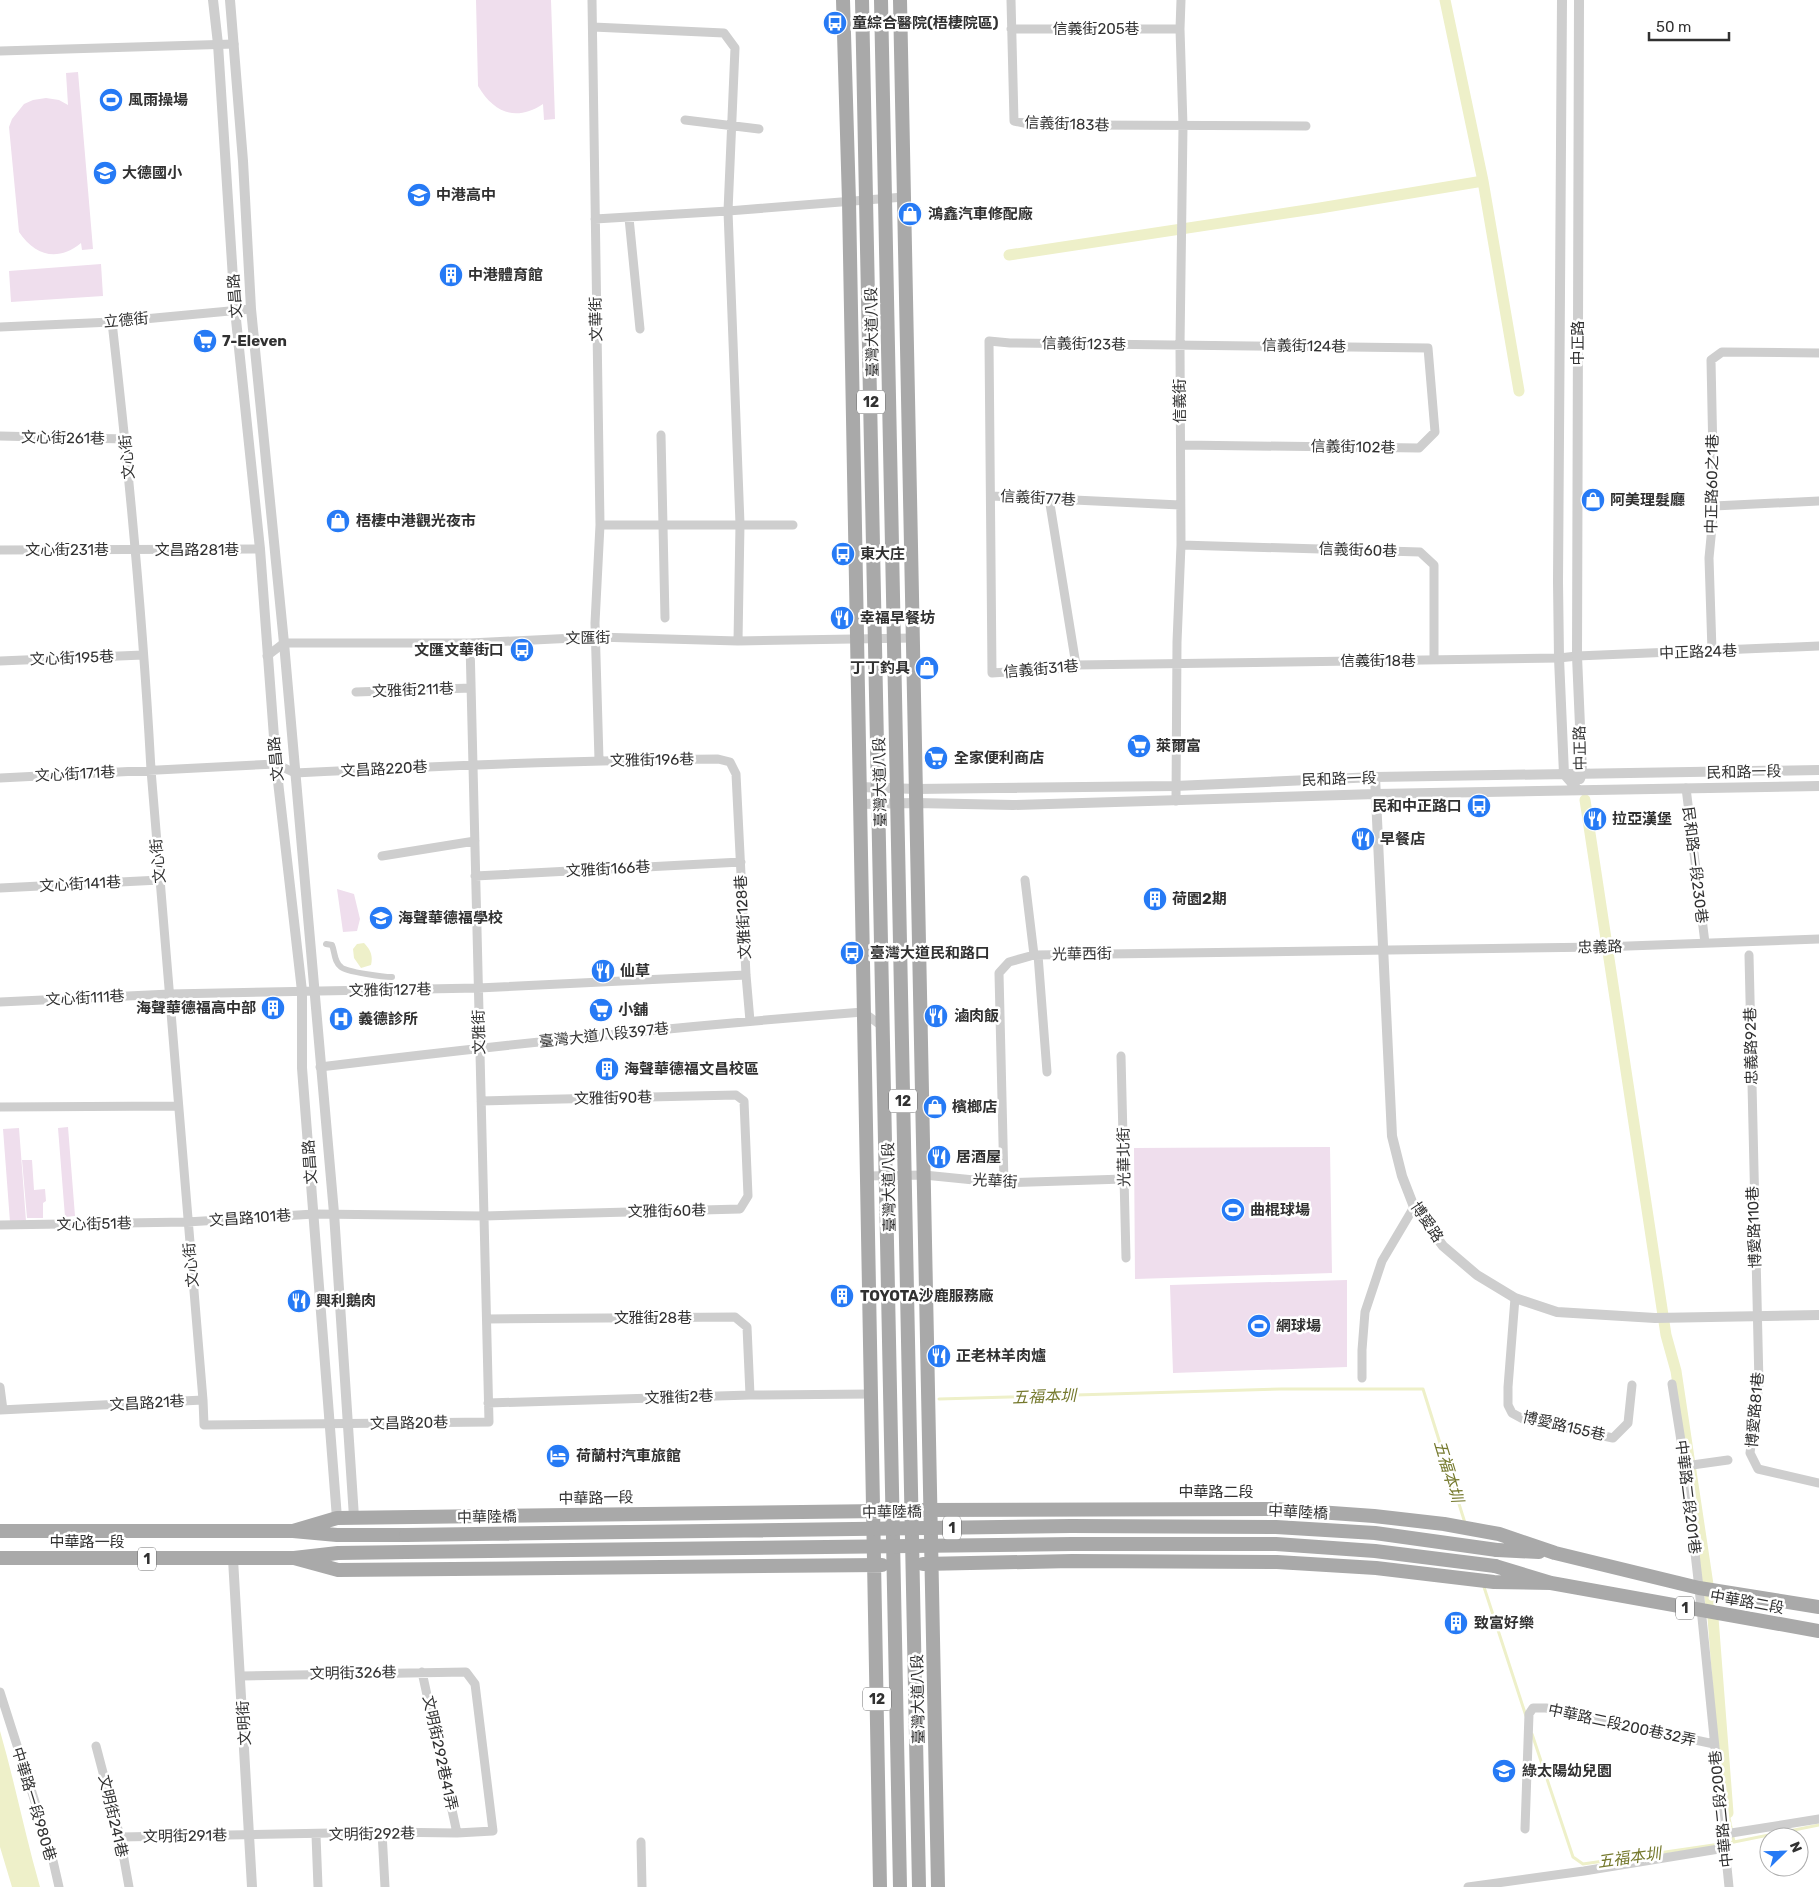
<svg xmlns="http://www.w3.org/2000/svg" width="1819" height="1887" viewBox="0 0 1819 1887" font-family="Rubik,'Noto Sans TC',sans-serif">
<rect width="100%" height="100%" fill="#fff"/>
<!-- green -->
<path fill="#efdeed" d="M476 0H551L555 119 544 120 543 104C516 122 494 113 478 86Z
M78 72 93 249 82 250 81 243C58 262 35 256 19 232L9 127 12 119 24 104 33 100 46 98 59 100 68 105 66 73Z
M101 264 103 296 11 302 9 271Z
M337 889 354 894 360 919 357 931 343 932Z
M68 1127 75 1216 65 1217 58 1128Z
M19 1128 26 1221 10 1222 3 1129Z
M1330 1147 1332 1273 1135 1279 1134 1148Z
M22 1160H32L34 1190 45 1189 46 1201 43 1203V1218H27Z
M1347 1280V1367L1173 1373 1170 1285Z"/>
<!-- water -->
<path fill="#eef0c9" d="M364 943C371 950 373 956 371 965L361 968 354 958 353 949 357 944Z
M0 1731C15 1783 25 1835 40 1887H12L0 1847Z"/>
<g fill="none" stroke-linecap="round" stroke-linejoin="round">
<!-- stream -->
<path stroke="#eef0c9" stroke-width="3" d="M939 1399 1281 1389H1423L1465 1523
M1483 1584 1526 1716
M1532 1734 1573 1857 1583 1864 1734 1842
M1728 1813 1734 1842 1819 1825"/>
<!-- canal -->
<path stroke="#eef0c9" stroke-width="11" d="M1445 0 1483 181 1519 391
M1009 255 1320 208 1483 181
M1585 800 1666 1335 1676 1371 1713 1618 1728 1813"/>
<!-- pedestrian -->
<path stroke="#cecece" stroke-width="6" d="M326 944 332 945C335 952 334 962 341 967 346 972 384 977 392 977"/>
<!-- minor -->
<path stroke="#cecece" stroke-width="9" d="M592 0 600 525 595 623 599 760
M1011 0 1014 121 1029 124 1079 125 1306 126
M593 27 724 33 735 48 728 211 740 524 738 641
M1011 29H1180
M0 51 234 44
M685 120 759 129
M629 218 640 329
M595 219 728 211 904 197
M112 322C129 471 143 621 151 770L203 1400 204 1425 489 1422 470 643
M0 327 112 322 251 309
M661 435 665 618
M0 436 125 439
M1181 445 1419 448 1435 432 1428 348 1010 343 989 341 992 673 1068 668 1076 665 1559 658 1577 656 1819 646
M991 496 1180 505
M1049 498 1076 665
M1714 506 1819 501
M600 525H793
M1181 545 1420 552 1434 565V660
M0 550 260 549
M1712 651 1709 558 1714 506 1711 360 1722 352 1819 353
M267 656 284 643H470L596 637 738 641 914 638
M0 661 143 655
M356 692 471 688
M0 778 276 764 295 773C436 766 577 760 718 759L730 762 736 774 746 975 750 1021
M1686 788 1705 943
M1176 801 1177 642 1181 545 1180 345 1183 126 1180 29 1181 0
M382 856 475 841
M475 876 741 862
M1025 880 1034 955
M0 888 160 880
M1038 955 1047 1072
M1749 955 1759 1384 1750 1453 1758 1469 1819 1483
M0 1002 170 994 478 988 746 975
M1121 1056 1126 1258
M320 1067C501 1045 682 1026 863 1012L883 1027
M0 1107 178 1106
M866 1176 924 1175 1004 1183 1124 1179
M1004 1183 999 973 1009 962 1034 955 1601 947 1819 939
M0 1225 187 1222 314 1214 484 1216 740 1209 748 1196 744 1101 736 1095 481 1101
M1515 1298 1508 1387V1405L1512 1413 1523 1419 1613 1438 1628 1423 1632 1385
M487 1319 735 1317 747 1327 750 1395
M1362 1378V1350L1365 1312 1382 1261 1414 1207
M1672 1384 1685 1466 1699 1588 1729 1887
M0 1387 3 1410
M488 1403 750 1395 871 1394
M0 1410 203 1400
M1685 1466 1728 1460
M422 1672 457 1833
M0 1692 51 1852 59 1887
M96 1746 120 1837 129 1887
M1525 1829 1529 1714 1533 1708H1546L1714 1744
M382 1832 385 1887
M1725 1834 1819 1819
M316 1835 318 1887
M120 1837 382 1832 457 1833 493 1831 475 1684 466 1672 241 1676
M641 1842 642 1887
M1468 1887 1584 1871 1725 1848"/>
<!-- tertiary -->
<path stroke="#cecece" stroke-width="10" d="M213 0 218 44 235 310 260 549 276 764 302 991V1068L337 1518
M230 0 243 161 251 309 284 643 334 1213 354 1517
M1562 0 1558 582 1559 658 1564 774 1578 790
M1579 0 1577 656 1582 773 1580 779
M1375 777 1392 1136 1402 1176 1414 1207 1443 1246 1477 1275 1515 1298 1557 1312 1655 1318 1819 1315
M859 787 916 789 1175 786 1375 777 1819 770
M859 804 916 803 1013 805 1376 794 1819 786
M233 1559 252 1887"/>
<!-- primary -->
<path stroke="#a9a9a9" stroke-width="14" d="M843 0 849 201 880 1887
M862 0 900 1887
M881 0 919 1887
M900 0 938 1887
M923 1510 1276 1509 1374 1516 1444 1524 1499 1534 1555 1553 1699 1588 1819 1607
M0 1531H293L337 1535H406
M293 1531 337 1518 881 1511
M1497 1550 1539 1552
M0 1558H294L338 1553 406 1552
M294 1558 338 1570 882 1565
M923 1564 1072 1561 1277 1562 1376 1568 1494 1582 1551 1583
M1495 1566 1551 1583 1819 1631"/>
<!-- primary-bridge -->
<path stroke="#a9a9a9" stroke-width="14" d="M406 1535 1071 1526 1276 1527 1375 1533 1497 1550
M406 1552 1072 1544H1276L1375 1551 1495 1566"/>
</g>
<!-- icons -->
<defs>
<g id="bus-disc" transform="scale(1.25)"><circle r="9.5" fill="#267af5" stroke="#fff"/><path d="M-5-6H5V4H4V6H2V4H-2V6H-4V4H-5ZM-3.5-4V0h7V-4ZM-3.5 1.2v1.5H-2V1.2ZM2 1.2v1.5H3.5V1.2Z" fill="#fff"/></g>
<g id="stadium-disc" transform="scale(1.25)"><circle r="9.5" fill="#267af5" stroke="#fff"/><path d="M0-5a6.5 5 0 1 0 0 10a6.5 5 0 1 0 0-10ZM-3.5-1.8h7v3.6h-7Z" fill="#fff"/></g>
<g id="school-disc" transform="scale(1.25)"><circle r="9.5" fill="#267af5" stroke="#fff"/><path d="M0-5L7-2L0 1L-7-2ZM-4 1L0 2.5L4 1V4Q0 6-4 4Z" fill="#fff"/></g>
<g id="shop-disc" transform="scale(1.25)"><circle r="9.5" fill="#267af5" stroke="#fff"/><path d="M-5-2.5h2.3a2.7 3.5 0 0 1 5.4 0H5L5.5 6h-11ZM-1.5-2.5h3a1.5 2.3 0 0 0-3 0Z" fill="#fff"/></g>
<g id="building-disc" transform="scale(1.25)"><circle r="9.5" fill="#267af5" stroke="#fff"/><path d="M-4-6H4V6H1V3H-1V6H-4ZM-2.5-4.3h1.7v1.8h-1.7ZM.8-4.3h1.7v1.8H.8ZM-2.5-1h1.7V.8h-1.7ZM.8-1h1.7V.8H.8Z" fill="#fff"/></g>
<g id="supermarket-disc" transform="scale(1.25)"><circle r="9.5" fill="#267af5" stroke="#fff"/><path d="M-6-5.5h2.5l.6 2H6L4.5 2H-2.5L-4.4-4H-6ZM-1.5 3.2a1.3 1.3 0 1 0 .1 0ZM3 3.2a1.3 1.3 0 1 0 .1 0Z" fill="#fff"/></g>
<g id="restaurant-disc" transform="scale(1.25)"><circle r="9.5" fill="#267af5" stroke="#fff"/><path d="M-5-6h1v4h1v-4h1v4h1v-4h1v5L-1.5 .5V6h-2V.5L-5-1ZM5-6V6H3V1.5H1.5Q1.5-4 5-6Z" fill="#fff"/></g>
<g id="hospital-disc" transform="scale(1.25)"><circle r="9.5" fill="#267af5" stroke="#fff"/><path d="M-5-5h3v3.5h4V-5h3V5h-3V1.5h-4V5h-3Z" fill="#fff"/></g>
<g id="hotel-disc" transform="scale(1.25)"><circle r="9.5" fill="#267af5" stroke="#fff"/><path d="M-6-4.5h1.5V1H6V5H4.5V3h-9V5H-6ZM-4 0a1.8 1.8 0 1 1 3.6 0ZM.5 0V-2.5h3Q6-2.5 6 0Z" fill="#fff"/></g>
</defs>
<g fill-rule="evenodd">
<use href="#bus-disc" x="835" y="23"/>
<use href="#stadium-disc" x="111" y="100"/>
<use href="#school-disc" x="105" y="173"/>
<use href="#school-disc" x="419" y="195"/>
<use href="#shop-disc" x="910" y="214"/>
<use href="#building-disc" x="451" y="275"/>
<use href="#supermarket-disc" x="205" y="341"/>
<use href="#shop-disc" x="1593" y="500"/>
<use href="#shop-disc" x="338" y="521"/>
<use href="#bus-disc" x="843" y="554"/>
<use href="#restaurant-disc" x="842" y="618"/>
<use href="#bus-disc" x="522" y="650"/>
<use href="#shop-disc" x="927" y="668"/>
<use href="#supermarket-disc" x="1139" y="746"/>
<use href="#supermarket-disc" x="936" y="758"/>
<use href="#bus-disc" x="1479" y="806"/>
<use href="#restaurant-disc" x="1595" y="819"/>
<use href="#restaurant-disc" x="1363" y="839"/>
<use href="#building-disc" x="1155" y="899"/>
<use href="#school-disc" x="381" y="918"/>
<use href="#bus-disc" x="852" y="953"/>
<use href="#restaurant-disc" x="603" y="971"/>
<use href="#building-disc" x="273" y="1008"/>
<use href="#supermarket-disc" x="601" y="1010"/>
<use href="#restaurant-disc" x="936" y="1016"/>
<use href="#hospital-disc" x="341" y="1019"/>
<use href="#building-disc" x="607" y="1069"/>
<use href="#shop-disc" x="935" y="1107"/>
<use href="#restaurant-disc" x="939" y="1157"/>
<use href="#stadium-disc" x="1233" y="1210"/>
<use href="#building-disc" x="842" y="1296"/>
<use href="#restaurant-disc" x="299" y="1301"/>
<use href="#stadium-disc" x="1259" y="1326"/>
<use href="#restaurant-disc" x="939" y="1356"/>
<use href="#hotel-disc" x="558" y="1456"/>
<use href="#building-disc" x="1456" y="1623"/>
<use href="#school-disc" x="1504" y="1771"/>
</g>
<g text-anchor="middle" stroke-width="5" stroke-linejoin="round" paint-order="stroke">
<!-- shield labels -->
<g fill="#fff" stroke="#6f6f6f" stroke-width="1">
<rect x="857" y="390.5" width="28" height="23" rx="4"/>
<rect x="889" y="1089.5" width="28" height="23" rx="4"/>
<rect x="943" y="1516.5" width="18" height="23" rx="4"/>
<rect x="138" y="1547.5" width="18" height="23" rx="4"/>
<rect x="1676" y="1596.5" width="18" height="23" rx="4"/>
<rect x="863" y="1687.5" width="28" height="23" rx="4"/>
</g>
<g font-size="14" font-weight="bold" fill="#313131">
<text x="871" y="407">12</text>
<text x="903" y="1106">12</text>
<text x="952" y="1533">1</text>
<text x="147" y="1564">1</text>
<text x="1685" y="1613">1</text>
<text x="877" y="1704">12</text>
</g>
<!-- poi labels -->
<g font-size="15" font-weight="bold" fill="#313131" stroke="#fff" text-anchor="start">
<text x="852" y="28">童綜合醫院(梧棲院區)</text>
<text x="128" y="105">風雨操場</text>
<text x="122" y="178">大德國小</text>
<text x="436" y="200">中港高中</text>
<text x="928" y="219">鴻鑫汽車修配廠</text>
<text x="468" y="280">中港體育館</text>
<text x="222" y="346">7-Eleven</text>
<text x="1610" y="505">阿美理髮廳</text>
<text x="356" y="526">梧棲中港觀光夜市</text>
<text x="860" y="559">東大庄</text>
<text x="860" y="623">幸福早餐坊</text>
<text x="504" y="655" text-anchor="end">文匯文華街口</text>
<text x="910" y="673" text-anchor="end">丁丁釣具</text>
<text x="1156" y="751">萊爾富</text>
<text x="954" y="763">全家便利商店</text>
<text x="1462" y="811" text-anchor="end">民和中正路口</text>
<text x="1612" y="824">拉亞漢堡</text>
<text x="1380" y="844">早餐店</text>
<text x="1172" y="904">荷園2期</text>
<text x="398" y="923">海聲華德福學校</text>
<text x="870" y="958">臺灣大道民和路口</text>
<text x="620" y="976">仙草</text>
<text x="256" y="1013" text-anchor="end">海聲華德福高中部</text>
<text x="618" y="1015">小舖</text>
<text x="954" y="1021">滷肉飯</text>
<text x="358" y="1024">義德診所</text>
<text x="624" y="1074">海聲華德福文昌校區</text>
<text x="952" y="1112">檳榔店</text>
<text x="956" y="1162">居酒屋</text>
<text x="1250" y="1215">曲棍球場</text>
<text x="860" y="1301">TOYOTA沙鹿服務廠</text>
<text x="316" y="1306">興利鵝肉</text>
<text x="1276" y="1331">網球場</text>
<text x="956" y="1361">正老林羊肉爐</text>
<text x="576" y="1461">荷蘭村汽車旅館</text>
<text x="1474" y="1628">致富好樂</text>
<text x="1522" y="1776">綠太陽幼兒園</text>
</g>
<!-- street labels -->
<g font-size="15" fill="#313131" stroke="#fff">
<text x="1096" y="34">信義街205巷</text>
<text transform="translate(1067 124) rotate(2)" y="5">信義街183巷</text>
<text transform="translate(235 296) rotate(-94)" y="5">文昌路</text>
<text transform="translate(596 319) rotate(-91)" y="5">文華街</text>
<text transform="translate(126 320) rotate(-5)" y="5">立德街</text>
<text transform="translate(872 332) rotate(-91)" y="5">臺灣大道八段</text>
<text transform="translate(1578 343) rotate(-90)" y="5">中正路</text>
<text transform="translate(1084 344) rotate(1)" y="5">信義街123巷</text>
<text transform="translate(1304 346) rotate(1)" y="5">信義街124巷</text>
<text transform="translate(1180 401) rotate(-90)" y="5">信義街</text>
<text transform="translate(63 438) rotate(1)" y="5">文心街261巷</text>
<text transform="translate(1353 447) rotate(1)" y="5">信義街102巷</text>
<text transform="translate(127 457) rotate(-95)" y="5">文心街</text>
<text transform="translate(1712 484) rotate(-89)" y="5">中正路60之1巷</text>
<text transform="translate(1038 498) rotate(3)" y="5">信義街77巷</text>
<text x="67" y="555">文心街231巷</text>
<text x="197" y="555">文昌路281巷</text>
<text transform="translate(1358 550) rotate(2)" y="5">信義街60巷</text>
<text transform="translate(588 638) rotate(-1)" y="5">文匯街</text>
<text transform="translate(1698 652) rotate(-2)" y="5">中正路24巷</text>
<text transform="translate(72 658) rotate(-2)" y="5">文心街195巷</text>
<text x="1378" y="666">信義街18巷</text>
<text transform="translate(1041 669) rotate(-5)" y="5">信義街31巷</text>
<text transform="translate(413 690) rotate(-2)" y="5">文雅街211巷</text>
<text transform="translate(1580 748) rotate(-91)" y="5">中正路</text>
<text transform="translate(276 759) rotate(-95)" y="5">文昌路</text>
<text transform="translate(652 760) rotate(-1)" y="5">文雅街196巷</text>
<text transform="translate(384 769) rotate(-3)" y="5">文昌路220巷</text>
<text transform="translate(1744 772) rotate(-1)" y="5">民和路一段</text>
<text transform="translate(75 774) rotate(-3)" y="5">文心街171巷</text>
<text transform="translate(1339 779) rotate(-2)" y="5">民和路一段</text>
<text transform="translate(880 782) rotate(-91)" y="5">臺灣大道八段</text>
<text transform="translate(158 861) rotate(-95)" y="5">文心街</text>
<text transform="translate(1695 865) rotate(83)" y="5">民和路一段230巷</text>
<text transform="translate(608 869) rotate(-3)" y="5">文雅街166巷</text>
<text transform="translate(80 884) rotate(-3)" y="5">文心街141巷</text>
<text transform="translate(743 917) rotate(-93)" y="5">文雅街128巷</text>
<text transform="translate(1600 947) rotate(-1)" y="5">忠義路</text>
<text transform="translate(1082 954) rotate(-1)" y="5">光華西街</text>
<text transform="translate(390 990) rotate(-1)" y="5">文雅街127巷</text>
<text transform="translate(85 998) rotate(-3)" y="5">文心街111巷</text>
<text transform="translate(479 1032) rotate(-91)" y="5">文雅街</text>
<text transform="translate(604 1035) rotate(-6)" y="5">臺灣大道八段397巷</text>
<text transform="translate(1751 1046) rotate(-91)" y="5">忠義路92巷</text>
<text transform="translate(613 1098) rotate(-1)" y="5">文雅街90巷</text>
<text transform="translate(1124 1157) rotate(-91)" y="5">光華北街</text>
<text transform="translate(310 1162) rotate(-94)" y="5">文昌路</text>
<text transform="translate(995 1181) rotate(3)" y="5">光華街</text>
<text transform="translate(889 1187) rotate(-91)" y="5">臺灣大道八段</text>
<text transform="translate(667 1211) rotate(-1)" y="5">文雅街60巷</text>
<text transform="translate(250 1218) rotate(-4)" y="5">文昌路101巷</text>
<text transform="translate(1427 1222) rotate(56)" y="5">博愛路</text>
<text transform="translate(94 1224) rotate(-1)" y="5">文心街51巷</text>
<text transform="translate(1754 1227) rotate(-92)" y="5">博愛路110巷</text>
<text transform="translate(191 1265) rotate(-95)" y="5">文心街</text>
<text x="653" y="1323">文雅街28巷</text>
<text transform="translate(679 1397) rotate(-2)" y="5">文雅街2巷</text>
<text transform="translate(147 1403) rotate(-3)" y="5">文昌路21巷</text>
<text transform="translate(1755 1410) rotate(-85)" y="5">博愛路81巷</text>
<text transform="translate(409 1423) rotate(-1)" y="5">文昌路20巷</text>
<text transform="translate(1564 1426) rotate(13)" y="5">博愛路155巷</text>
<text x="1216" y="1497">中華路二段</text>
<text transform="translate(1688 1497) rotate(83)" y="5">中華路二段201巷</text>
<text transform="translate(596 1498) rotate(-1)" y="5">中華路一段</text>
<text transform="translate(892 1512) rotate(-1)" y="5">中華陸橋</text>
<text transform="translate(1298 1512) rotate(3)" y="5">中華陸橋</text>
<text transform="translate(487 1517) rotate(-1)" y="5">中華陸橋</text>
<text x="87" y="1547">中華路一段</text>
<text transform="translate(1747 1602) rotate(10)" y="5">中華路二段</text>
<text transform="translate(353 1673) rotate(-1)" y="5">文明街326巷</text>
<text transform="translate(918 1699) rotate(-91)" y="5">臺灣大道八段</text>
<text transform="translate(244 1723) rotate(-93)" y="5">文明街</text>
<text transform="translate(1622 1725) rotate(12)" y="5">中華路二段200巷32弄</text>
<text transform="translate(440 1753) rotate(78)" y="5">文明街292巷41弄</text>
<text transform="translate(34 1804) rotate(73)" y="5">中華路一段980巷</text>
<text transform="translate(1721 1809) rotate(-96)" y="5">中華路二段200巷</text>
<text transform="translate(113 1816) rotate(77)" y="5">文明街241巷</text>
<text transform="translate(372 1834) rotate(-1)" y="5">文明街292巷</text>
<text transform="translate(185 1836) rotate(-1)" y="5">文明街291巷</text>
</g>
<!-- water labels -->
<g font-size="16" font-style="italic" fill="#75792d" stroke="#fff">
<text transform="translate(1044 1396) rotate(-2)" y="6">五福本圳</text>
<text transform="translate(1449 1471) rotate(73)" y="6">五福本圳</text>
<text transform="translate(1629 1857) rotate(-8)" y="6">五福本圳</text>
</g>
</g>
<!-- north arrow -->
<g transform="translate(1784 1852) rotate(67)"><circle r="24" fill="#ffffff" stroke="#adadad"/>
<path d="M0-4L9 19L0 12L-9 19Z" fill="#267af5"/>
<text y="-8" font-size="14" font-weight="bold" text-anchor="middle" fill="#313131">N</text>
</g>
<!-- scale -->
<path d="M1649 32v8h80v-8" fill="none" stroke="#313131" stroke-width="2.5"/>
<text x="1656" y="32" font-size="15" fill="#313131" stroke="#ffffff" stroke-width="4" paint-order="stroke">50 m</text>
</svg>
